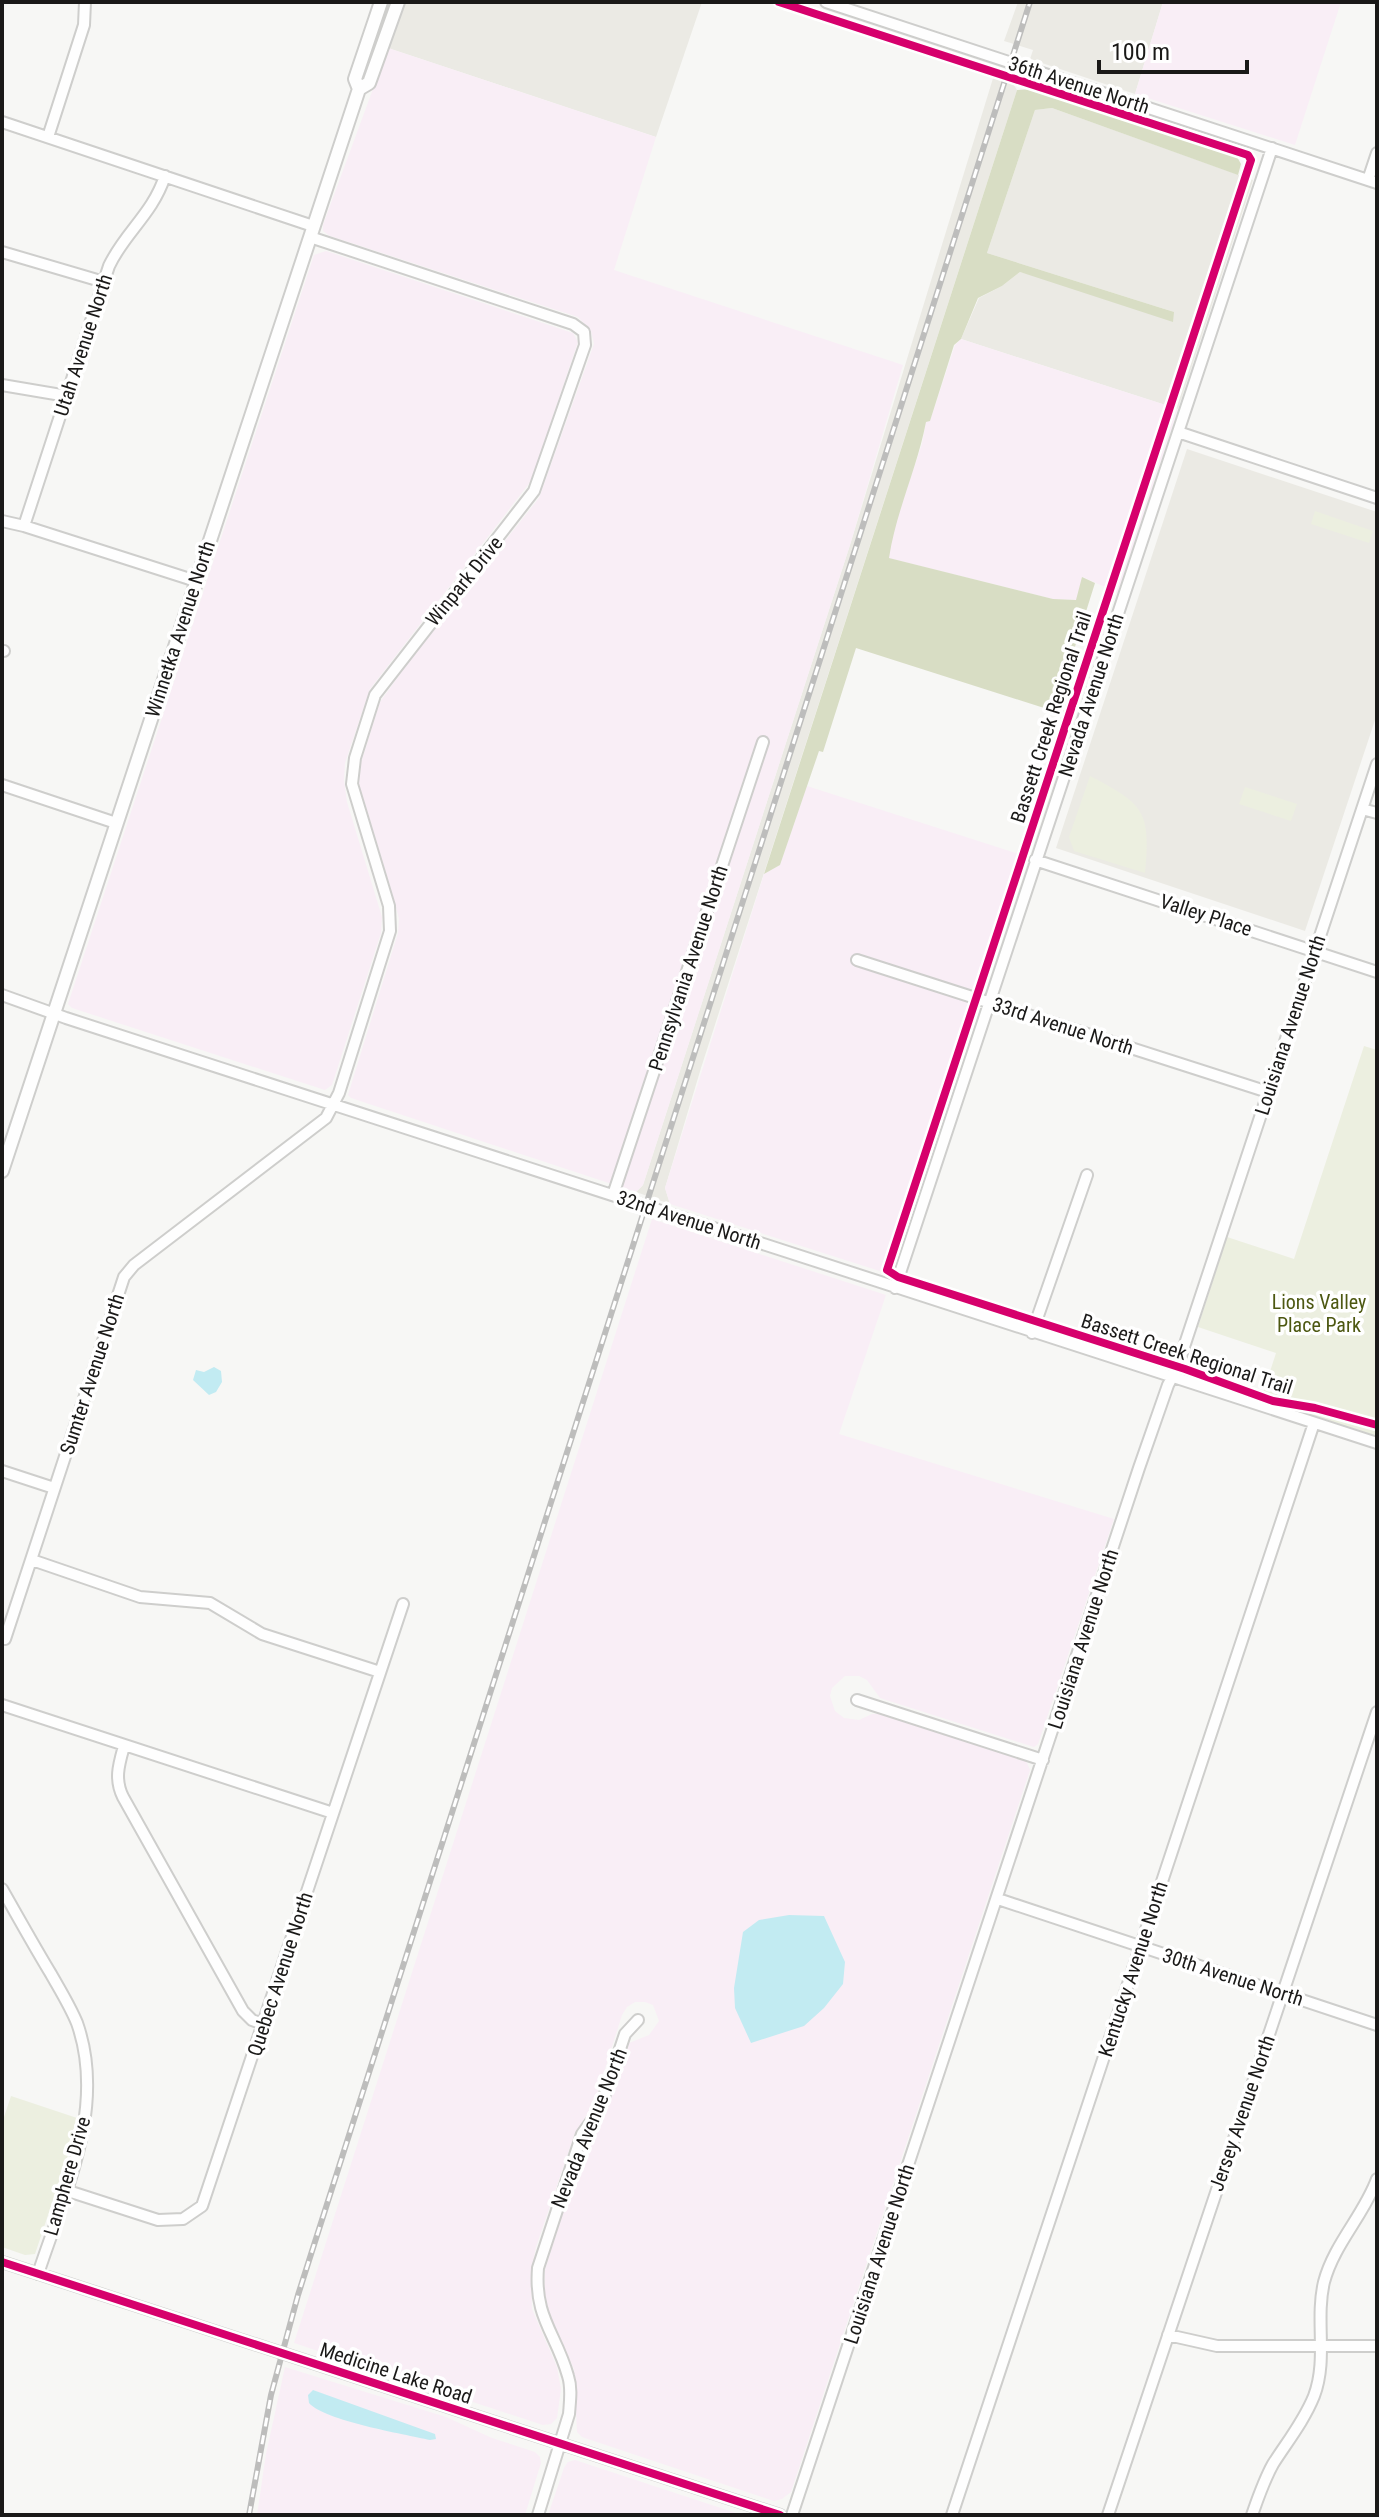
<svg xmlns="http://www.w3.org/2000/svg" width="1379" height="2517" viewBox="0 0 1379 2517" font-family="'Roboto Condensed',sans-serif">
<rect width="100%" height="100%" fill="#f7f7f5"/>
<!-- built -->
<path fill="#ebeae4" d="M404 2H702L656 137 388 48Z
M1018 2H1163L1135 94 1030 59 1033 50 1004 41Z
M994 75 1012 82 1017 90 701 1068 665 1188 670 1204 636 1192 643 1185 850 545Z
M1052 108 1253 180 1178 409 961 339 979 298 1002 286 1020 272 1174 312 987 253 1035 110Z
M1187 449 1377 512V714L1305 931 1056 848Z"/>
<!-- industrial -->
<path fill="#f9eef6" d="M1163 2H1341L1295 145 1135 94Z
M388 48 656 137 614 270 903 365 850 545 643 1185 636 1192 351 1098 348 1095 398 933 399 919 394 899 359 784 361 763 380 702 408 663 539 498 594 344 591 331 578 317 330 236 323 231V225Z
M326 251 573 333 578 342 531 481 370 689 345 763 344 780 347 802 382 917 381 933 332 1085 325 1090 72 1008 68 1004 314 255Z
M961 339 1178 409 1118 593 1083 577 1077 600 1053 599 888 558 893 530 922 444 926 422 930 421 955 345Z
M807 786 1028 857 893 1270 886 1273 670 1204 665 1188 764 874 780 865Z
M652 1219 886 1295 839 1434 1114 1519 1038 1744 1034 1747 880 1698 867 1680 859 1676H845L832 1688 830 1696 835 1711 844 1718 859 1720 872 1714H880L1026 1761 1030 1770 791 2492 782 2499 774 2501 582 2437 577 2432 574 2369 550 2318 544 2294 545 2270 587 2136 605 2116 629 2043 649 2035 659 2021 653 2005 645 2002H635L627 2007 622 2015 594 2104 575 2133 536 2247 531 2272 532 2309 557 2367 561 2389 557 2418 551 2424 543 2425 294 2343Z
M285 2367 446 2417 492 2438 535 2452 540 2457 541 2463 525 2515H257L266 2454Z
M575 2460 742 2515H548L564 2468 568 2462Z"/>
<!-- green -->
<path fill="#ecefe0" d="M1315 511 1373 531 1369 543 1311 524Z
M1090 776C1144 804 1151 811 1145 873L1074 851 1069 837Z
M1245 787 1297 804 1291 821 1239 804Z
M1364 1046 1377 1050V1436L1261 1399 1276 1353 1198 1327 1227 1237 1294 1259Z
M11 2096 80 2119 35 2254 25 2255 2 2247V2123Z"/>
<!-- forest -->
<path fill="#d8ddc4" d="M1033 89 1236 155 1241 164 1238 175 1052 108 1035 110 987 253 1174 312 1173 322 1020 272 1002 286 978 298 961 339 954 345 930 421 926 422C917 469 896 511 889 558L1053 599 1076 600 1082 577 1095 583 1068 669 1066 715 856 648 823 752 819 751 780 865 764 874 1017 90Z"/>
<!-- water -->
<path fill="#c2ebf2" d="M214 1367 221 1371 222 1382 216 1392 209 1395 193 1380 196 1370 204 1372Z
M789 1915 824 1916 845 1962 843 1984 824 2008 804 2026 751 2043 735 2008 734 1988 743 1932 759 1920Z
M313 2390 435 2434 436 2439 430 2440C404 2434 325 2421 309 2403L308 2395Z"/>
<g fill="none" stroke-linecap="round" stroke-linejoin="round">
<!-- minor casing -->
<g stroke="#cececc" stroke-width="14">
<path id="minor" d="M826 2 1377 183
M2 122 313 226
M48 137 84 25 85 2
M1368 180 1377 153
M2 252 104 282
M2 385 67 396
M1178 432 1377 498
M2 521 24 526 196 581
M24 526 109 266C125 232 152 215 165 176
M2 651H4
M2 785 116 823
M1362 809 1377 813
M1035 860 1377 972
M857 960 1268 1092
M2 995 66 1018 1377 1443
M613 1195 763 742
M895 1288 1272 148
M1032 1333 1087 1175
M2 1471 54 1488
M32 1560 140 1597 210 1603 262 1634 380 1672
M5 1639 124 1277 134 1265 326 1118 339 1093 390 931 389 906 352 784 355 758 375 695 534 491 585 345 584 332 573 324 310 237
M857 1700 1043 1760
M2 1705 333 1813
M124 1746C119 1764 114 1779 123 1797L243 2011 252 2020 263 2024
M2 1889C18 1917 34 1946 51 1974 60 1990 70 2006 77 2023 107 2108 64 2194 38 2274
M998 1899 1377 2025
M65 2190 158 2220 183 2219 202 2206 403 1604
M2 2262 780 2515
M1168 2335 1217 2346H1377
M538 2515 569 2414C570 2401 572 2388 568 2376 556 2333 534 2318 538 2268L582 2134 600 2109 625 2034 638 2020
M792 2515 1139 1468 1168 1385 1177 1368 1377 764
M952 2515 1314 1423
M1108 2515 1377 1712
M1252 2515C1258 2498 1264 2480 1273 2464 1287 2442 1304 2421 1314 2396 1328 2359 1315 2320 1324 2282 1334 2244 1364 2215 1377 2179"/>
</g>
<!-- major casing -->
<g stroke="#cececc" stroke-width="16">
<path id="major" d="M359 89 369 83 398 2
M2 1171 359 89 355 79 381 2"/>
</g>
<!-- minor -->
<use href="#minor" stroke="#fefefe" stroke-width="10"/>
<!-- major -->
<use href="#major" stroke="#fefefe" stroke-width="12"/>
<!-- rail casing -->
<g stroke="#bdbdbc" stroke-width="6">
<path id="rail" d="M249 2515 271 2395 298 2295 1030 2"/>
</g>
<!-- rail -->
<use href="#rail" stroke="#fff" stroke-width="3" stroke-dasharray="9" stroke-linecap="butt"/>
<!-- cycleway casing -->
<g stroke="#fff" stroke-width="13">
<path id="cycleway" d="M779 2 1248 155 1251 160 887 1270 898 1277 1185 1369 1273 1401 1315 1408 1377 1425
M2 2262 780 2515"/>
</g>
<!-- cycleway -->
<use href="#cycleway" stroke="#d6006c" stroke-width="8"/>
</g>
<g text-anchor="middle" stroke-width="7" stroke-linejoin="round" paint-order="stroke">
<!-- street labels -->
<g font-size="20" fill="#1a1918" stroke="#fff">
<text transform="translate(1079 85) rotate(18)" y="7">36th Avenue North</text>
<text transform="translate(83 345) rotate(-72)" y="7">Utah Avenue North</text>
<text transform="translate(464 581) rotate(-51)" y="7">Winpark Drive</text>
<text transform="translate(180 629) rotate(-72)" y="7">Winnetka Avenue North</text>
<text transform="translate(1091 695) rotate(-72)" y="7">Nevada Avenue North</text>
<text transform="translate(1051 717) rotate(-72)" y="7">Bassett Creek Regional Trail</text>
<text transform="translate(1206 915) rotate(18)" y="7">Valley Place</text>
<text transform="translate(688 968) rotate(-72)" y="7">Pennsylvania Avenue North</text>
<text transform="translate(1290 1025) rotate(-72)" y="7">Louisiana Avenue North</text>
<text transform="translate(1063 1026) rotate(18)" y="7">33rd Avenue North</text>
<text transform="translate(689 1220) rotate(18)" y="7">32nd Avenue North</text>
<text transform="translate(1187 1354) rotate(18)" y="7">Bassett Creek Regional Trail</text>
<text transform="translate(92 1374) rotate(-72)" y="7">Sumter Avenue North</text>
<text transform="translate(1083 1639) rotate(-72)" y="7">Louisiana Avenue North</text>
<text transform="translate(1133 1969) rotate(-72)" y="7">Kentucky Avenue North</text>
<text transform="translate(280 1974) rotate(-72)" y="7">Quebec Avenue North</text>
<text transform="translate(1233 1977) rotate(18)" y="7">30th Avenue North</text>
<text transform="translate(1242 2113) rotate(-71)" y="7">Jersey Avenue North</text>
<text transform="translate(589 2128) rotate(-68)" y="7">Nevada Avenue North</text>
<text transform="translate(67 2176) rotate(-74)" y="7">Lamphere Drive</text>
<text transform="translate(879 2254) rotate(-72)" y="7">Louisiana Avenue North</text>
<text transform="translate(396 2373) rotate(18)" y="7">Medicine Lake Road</text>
</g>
<!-- park labels -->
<g font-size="20" fill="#4d5812" stroke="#fff">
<text x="1319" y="1309">Lions Valley<tspan x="1319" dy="23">Place Park</tspan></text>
</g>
</g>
<!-- border -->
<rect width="1379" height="2517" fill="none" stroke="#1a1918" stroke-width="8"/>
<!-- scale -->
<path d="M1099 60v12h148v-12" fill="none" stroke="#1a1918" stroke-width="4"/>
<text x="1111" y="60" font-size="24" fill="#1a1918" stroke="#ffffff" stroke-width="6" paint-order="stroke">100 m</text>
</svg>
